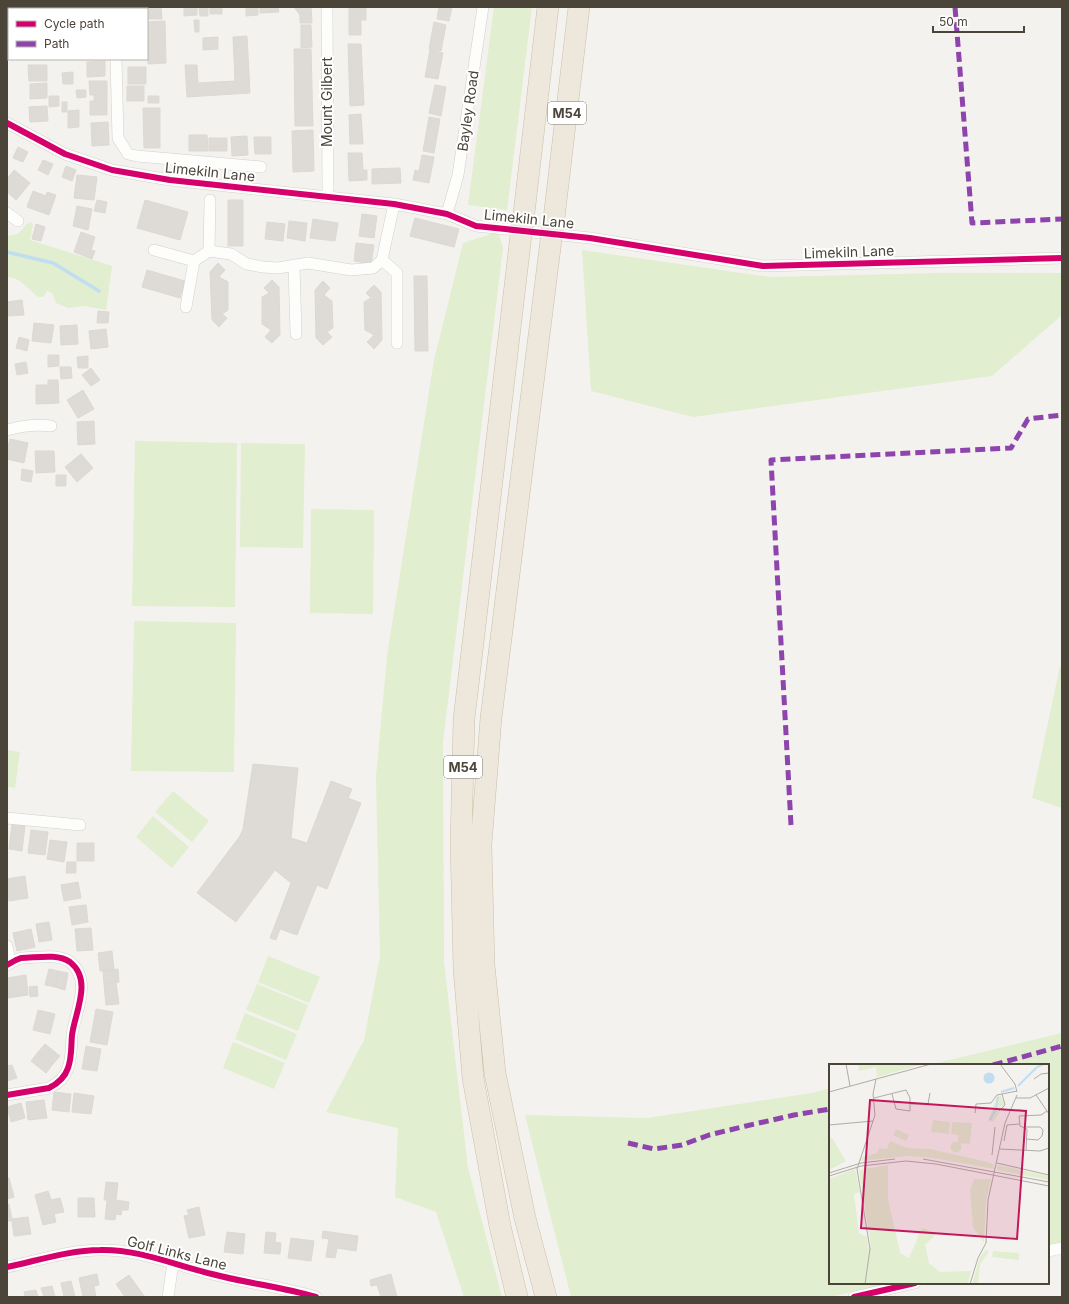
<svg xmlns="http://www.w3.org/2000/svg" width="1069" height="1304" viewBox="0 0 1069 1304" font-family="Inter,sans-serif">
<rect width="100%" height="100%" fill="#f4f2ee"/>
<!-- green -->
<path fill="#e1eecf" d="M494 7H532L507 210 468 205Z
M30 222 33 224 30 240 112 266 106 310 84 306 68 308 56 303 52 293 47 291 43 297H38C29 290 20 277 7 277V236L18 234 26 225Z
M498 232 503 248 443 742 444 962 468 1168 502 1297H464L436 1212 395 1197 398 1128 326 1112 364 1040 380 956 376 777 387 656 434 360 463 243Z
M582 250 770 277 939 273H1062V315L992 376 693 417 591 391Z
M135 441 237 443 235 607 132 606Z
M241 443 305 444 303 548 240 547Z
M311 509 374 510 373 614 310 613Z
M134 621 236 623 234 772 131 771Z
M1060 666 1062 668V808L1032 798Z
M7 750 20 752 15 788 7 787Z
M173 791 209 821 192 842 155 812Z
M153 816 189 847 172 868 136 837Z
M268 956 320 977 309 1003 258 982Z
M257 984 308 1005 298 1031 246 1010Z
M245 1013 297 1034 286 1060 235 1039Z
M1062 1033V1244L1048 1247V1065H929Z
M233 1042 285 1063 274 1089 223 1068Z
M830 1088V1283H891L830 1297H571L525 1115 647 1118 812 1093Z"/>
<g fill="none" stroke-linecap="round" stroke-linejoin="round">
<!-- stream -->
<path stroke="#c0ddf1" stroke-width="3.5" d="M7 252 53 263 99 291"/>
</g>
<!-- building -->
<path fill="#dedbd6" stroke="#dcd9d4" d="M142 7H161L162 19H147V9H142Z
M184 7H197V15L184 16Z
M199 7H208V16H200Z
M210 7H222V14H210Z
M246 7H258V15L246 16Z
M260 7H278L279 12 260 13Z
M294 7H311L312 23H300V15Z
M349 7H366V20H361V35H349Z
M439 7H452L449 21 437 19Z
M194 20H199V32H195Z
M165 21 166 63 148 64 147 22Z
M434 22 446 25 441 51 429 49Z
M301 25H311L312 47 301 48Z
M247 36 250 93 187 97 185 65H197L198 83 235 81 233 37Z
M218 37V49L203 50V38Z
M348 44H361L364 105 350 106Z
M294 49H311L313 126H295Z
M430 50 443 53 438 79 425 77Z
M105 61V76L87 77V62Z
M28 65H47V81H29Z
M128 67H146V84H128Z
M73 72V84H63L62 73Z
M89 81H107V115H90V101H94V95H90Z
M47 83V98L30 99V84Z
M435 85 446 87 441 116 429 113Z
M127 86H144V101H127Z
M76 90H86V97L77 98Z
M49 96H59V106L49 107Z
M148 96H159V103H148Z
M62 102H67V112H62Z
M47 106 48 121 30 122 29 107Z
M143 108H160V148H144Z
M79 110V127L68 128V111Z
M361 114 363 144H350L349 115Z
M429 117 440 119 434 153 423 151Z
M108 122 109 145 92 146 91 123Z
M313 130 314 171 293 172 292 131Z
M189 135H207L208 151H189Z
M247 136 248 155 232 156 231 137Z
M254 137H271V154H255Z
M209 138H227V151H209Z
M18 147 28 152 23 162 13 158Z
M348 153H362L363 170H367V180L349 181Z
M422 155 434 157 429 183 413 180 415 170 419 171Z
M43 160 53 164 48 175 38 170Z
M66 166 76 170 72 181 62 177Z
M400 168 401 183 372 184V169Z
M14 170 30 183 16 200 7 192V179Z
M77 175 97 177 94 200 74 198Z
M33 191 46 196 47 192 56 195 49 215 27 207Z
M97 200 107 202 105 213 94 211Z
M145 200 188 212 180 240 137 228Z
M228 200H243V246H228Z
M77 206 92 209 88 230 73 226Z
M362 214 377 216 374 238 359 236Z
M415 218 459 229 454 247 410 236Z
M313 219 338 223 335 241 310 238Z
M289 221 307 223 305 241 287 238Z
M267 222 285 224 283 241 265 239Z
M36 224 45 227 41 241 32 239Z
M81 232 95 237 91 250 95 251 92 259 74 252Z
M356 243 374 245 371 264 354 261Z
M218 263 225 270 219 277 228 282V310L222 314 227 318 219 327 212 320 210 272Z
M147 270 185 281 180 298 142 287Z
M414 276H427L428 351H415Z
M272 280 279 287 280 335 272 343 265 337 271 330 262 324V297L269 293 264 288Z
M323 281 330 288 324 295 332 301 333 328 327 332 332 337 323 345 316 338 315 290Z
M374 285 381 292 382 340 374 349 367 342 374 335 365 330 364 302 371 298 366 293Z
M22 300 24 315 7 316V302Z
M98 311 109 312 108 323H97Z
M34 323 54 325 51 343 32 341Z
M77 325 78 344 61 345 60 326Z
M106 329 108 347 91 349 89 331Z
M19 337 29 340 27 351 16 348Z
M48 355H59V366L48 367Z
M88 356V368H78L77 357Z
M26 362 28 373 17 375 15 364Z
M60 367H71L72 378 61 379Z
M91 368 100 380 91 386 82 375Z
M48 380H58L59 403 36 404V385H48Z
M83 390 94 409 78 418 67 400Z
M94 421 95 444 78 445 77 422Z
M10 439 28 443 24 463 7 459V450Z
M35 451H54L55 472 36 473Z
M81 454 93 468 77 482 65 467Z
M22 469 33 471 31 482 21 480Z
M56 475H66V486H56Z
M253 764 298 768 291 838 307 843 331 781 352 789 348 798 361 803 327 889 317 885 297 935 280 929 276 940 270 938 291 883 275 870 236 922 197 893 240 836 243 829Z
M12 824 25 826 22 851 9 849Z
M31 830 48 832 45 855 28 853Z
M50 840 67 842 64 862 47 859Z
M77 843H94V861H77Z
M67 862H76V873H66Z
M25 876 28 898 9 901 7 879Z
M78 882 81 898 64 901 61 885Z
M86 905 88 922 72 925 69 907Z
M49 922 52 940 39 942 36 924Z
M91 928 93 950 77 951 75 929Z
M31 929 35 947 17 951 13 933Z
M112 951 114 970 100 971 98 953Z
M49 969 58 971 55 987 45 985Z
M118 969 119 982 104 984 103 971Z
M58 971 68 973 65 990 55 987Z
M26 975 28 995 8 998 7 978Z
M116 983 119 1004 106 1005 104 984Z
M37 986 38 996 30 997 29 987Z
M96 1009 113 1012 107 1045 90 1042Z
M38 1010 55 1014 50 1034 33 1030Z
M45 1044 60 1056 53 1064 38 1052Z
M86 1046 101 1049 97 1071 82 1069Z
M38 1052 53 1064 46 1073 31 1061Z
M12 1065 17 1078 7 1081V1066Z
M54 1092 71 1094 69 1112 52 1110Z
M74 1093 94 1096 91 1114 72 1112Z
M44 1100 47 1118 28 1120 26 1102Z
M21 1103 25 1118 11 1122 7 1107Z
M7 1178H9L14 1197 7 1199Z
M106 1182 118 1183 116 1200 129 1202 128 1210H122L121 1215 116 1214 115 1220 105 1219 107 1200H104Z
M48 1191 51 1200 60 1198 64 1212 54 1214 56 1222 43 1225 35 1195Z
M78 1198H94L95 1217H78Z
M7 1204H9L12 1219 28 1217 31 1234 14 1236 12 1221H7Z
M199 1207 205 1235 189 1238 184 1216 189 1215 187 1210Z
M323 1231 358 1236 356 1251 337 1248 335 1258 326 1257 329 1239 322 1238Z
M227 1232 245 1234 243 1254 224 1252Z
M266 1232 276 1233 275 1242 281 1243 280 1254 264 1253Z
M291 1238 314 1241 311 1261 288 1258Z
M97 1274 99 1285 94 1286 96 1297H83L79 1278Z
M391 1274 397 1297H381L377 1285 371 1286 370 1280Z
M129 1275 145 1297H125L116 1284Z
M71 1281 75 1297H64L61 1283Z
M52 1286 55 1297H44L41 1288Z
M36 1290 38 1297H25L24 1292Z"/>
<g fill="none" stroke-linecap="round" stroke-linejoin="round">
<!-- minor casing -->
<g stroke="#d2d0cb" stroke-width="12">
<path id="minor" d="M33 7V9
M129 7V9
M327 7 328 196
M116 59 118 138 128 154 137 156 261 167
M7 123 65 154 112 170 170 180 394 204 447 214 476 226 590 238 763 266 1062 258
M7 213 18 221
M447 214 458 175 483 7
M154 250 194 261 209 251 231 254 247 264 263 267 278 268 308 263 351 270 373 268 382 260 394 204
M209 251 210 200
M382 260 397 273V343
M294 265 296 334
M186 307 194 261
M7 430C22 426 35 424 51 426
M7 818 80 825
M7 946 10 962
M7 965 16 960 21 958C36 958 57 953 70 962 93 980 75 1012 72 1035 71 1046 72 1057 68 1068 65 1077 57 1084 49 1088L7 1095
M1048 1251 1062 1248
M7 1267C36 1261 70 1250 100 1250 139 1249 174 1265 212 1274 246 1283 282 1287 316 1297
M168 1297 173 1263
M854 1297 915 1283"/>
</g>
<!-- motorway casing -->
<g stroke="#ccbfa9" stroke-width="22">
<path id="motorway" d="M524 213 548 7
M554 218 579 7
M517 1297 500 1226 473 1078 464 969 461 843 464 719 521 235
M546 1297 525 1218 495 1073 484 965 481 845 491 718 551 240"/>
</g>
<!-- minor -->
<use href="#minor" stroke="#fdfdfc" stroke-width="11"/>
<!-- motorway -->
<use href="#motorway" stroke="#ede8db" stroke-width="21"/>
<!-- motorway-bridge casing -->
<g stroke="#ccbfa9" stroke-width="22" stroke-linecap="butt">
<path id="motorway-bridge" d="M521 235 524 213
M551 240 554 218"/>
</g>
<!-- motorway-bridge -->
<use href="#motorway-bridge" stroke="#ede8db" stroke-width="21"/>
<!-- quiet -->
<path stroke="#8e44ad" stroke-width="5" stroke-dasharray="10 5" stroke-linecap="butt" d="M955 7 972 223 1062 219
M791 825 771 460 1011 448 1028 419 1062 415
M993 1065 1062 1046
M628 1143 654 1149 682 1145 709 1135 746 1126 794 1115 830 1109"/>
<!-- cycleway casing -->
<g stroke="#fff" stroke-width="8">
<path id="cycleway" d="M7 123 65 154 112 170 170 180 394 204 447 214 476 226 590 238 763 266 1062 258
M7 965 16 960 21 958C36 958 57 953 70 962 93 980 75 1012 72 1035 71 1046 72 1057 68 1068 65 1077 57 1084 49 1088L7 1095
M7 1267C36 1261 70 1250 100 1250 139 1249 174 1265 212 1274 246 1283 282 1287 316 1297
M854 1297 915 1283"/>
</g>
<!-- cycleway -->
<use href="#cycleway" stroke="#d6006c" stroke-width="6"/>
</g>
<g text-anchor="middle" stroke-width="4" stroke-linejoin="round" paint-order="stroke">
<!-- shield labels -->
<g fill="#fff" stroke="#817c74" stroke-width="1">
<rect x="548" y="102" width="38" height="22" rx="3"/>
<rect x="444" y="756" width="38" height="22" rx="3"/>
</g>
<g font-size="13" font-weight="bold" fill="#4b4439">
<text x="567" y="118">M54</text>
<text x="463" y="772">M54</text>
</g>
<!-- street labels -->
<g font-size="14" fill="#4b4439" stroke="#fff">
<text transform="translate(327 102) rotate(-90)" y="5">Mount Gilbert</text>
<text transform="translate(468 111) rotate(-82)" y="5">Bayley Road</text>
<text transform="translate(210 172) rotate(6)" y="5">Limekiln Lane</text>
<text transform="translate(529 219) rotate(6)" y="5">Limekiln Lane</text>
<text transform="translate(849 252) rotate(-2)" y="5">Limekiln Lane</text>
<text transform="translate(177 1253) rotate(14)" y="5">Golf Links Lane</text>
</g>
</g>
<!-- overview -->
<g transform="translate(829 1064)">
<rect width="220" height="220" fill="#f4f2ee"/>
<path d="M29 0H95L48 13 47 0V3L30 7ZM168 32H172L175 41 169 45 170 49 164 58 159 57ZM104 56 121 58 120 70 102 68ZM123 58 143 59 141 80 129 79V71L122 70ZM67 65 80 71 77 77 64 71ZM0 74H3L17 97 0 106ZM61 77 79 84 101 85 150 96 164 100 165 105 104 94 78 92 30 97 32 93 48 89 50 84 58 85ZM121.5 83a5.5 5.5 0 1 1 11 0a5.5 5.5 0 1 1-11 0ZM59 101V135L71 189 80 194 93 164 108 169 96 181 100 199 111 208 142 207 139 220H0V115L26 105 31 128 25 130 30 169 38 173 39 185 42 182 30 106ZM169 101 220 112V116L168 106ZM145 115H162L157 137 155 179 144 163 141 127ZM157 186 160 187 151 201 149 220H143L151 193ZM164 187 190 189V196L163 193Z" fill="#e1eecf"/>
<path d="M154.5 14a5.5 5.5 0 1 1 11 0a5.5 5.5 0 1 1-11 0Z" fill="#c0ddf1"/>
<path fill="none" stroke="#c0ddf1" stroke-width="2" d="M189 22 208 3 215 0M172 28 185 24M161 56 167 45 169 33"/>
<path fill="none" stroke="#b0aca6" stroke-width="1" d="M17 0 21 22M171 0 186 20 188 28M205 15 212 10 220 9M0 28 102 0M207 31 220 50M45 34 77 26 81 34V47L67 45 63 30M187 34H201L220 24M82 40H99L101 29M170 47 176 41 173 30M146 49 147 40 162 39 168 31 188 27M0 61 44 57M197 63H211L214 66 213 72 209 76 197 75M175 77 178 61 190 60M171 85 211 87 220 84M197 86 198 65 191 62 190 52 212 51 218 47M163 91 166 63M94 95 220 118M168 99 220 111M0 109 32 99 66 95M0 112 32 102 77 97 107 100 220 122M36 220 41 185 28 105 46 51 44 30 47 15M141 220 149 194 157 179 159 136 176 59 188 31"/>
<path fill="#c2185b" fill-opacity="0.15" stroke="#c2185b" stroke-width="2" d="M41 36 197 47 188 175 32 164Z"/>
<rect width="220" height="220" fill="none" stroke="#4b4439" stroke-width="2"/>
</g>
<!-- border -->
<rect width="1069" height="1304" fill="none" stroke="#4b4439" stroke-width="16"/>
<!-- legend -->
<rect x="8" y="8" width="140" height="52" fill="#ffffff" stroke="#b7b4b0"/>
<rect x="16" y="21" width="20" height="6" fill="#d6006c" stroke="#b7b4b0"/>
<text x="44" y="28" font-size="12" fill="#4b4439">Cycle path</text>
<rect x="16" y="41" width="20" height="6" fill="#8e44ad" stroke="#b7b4b0"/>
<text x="44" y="48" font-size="12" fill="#4b4439">Path</text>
<!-- scale -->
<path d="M933 26v6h91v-6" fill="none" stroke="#4b4439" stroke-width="2"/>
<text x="939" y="26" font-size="12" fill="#4b4439" stroke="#ffffff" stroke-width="3" paint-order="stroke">50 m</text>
</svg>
